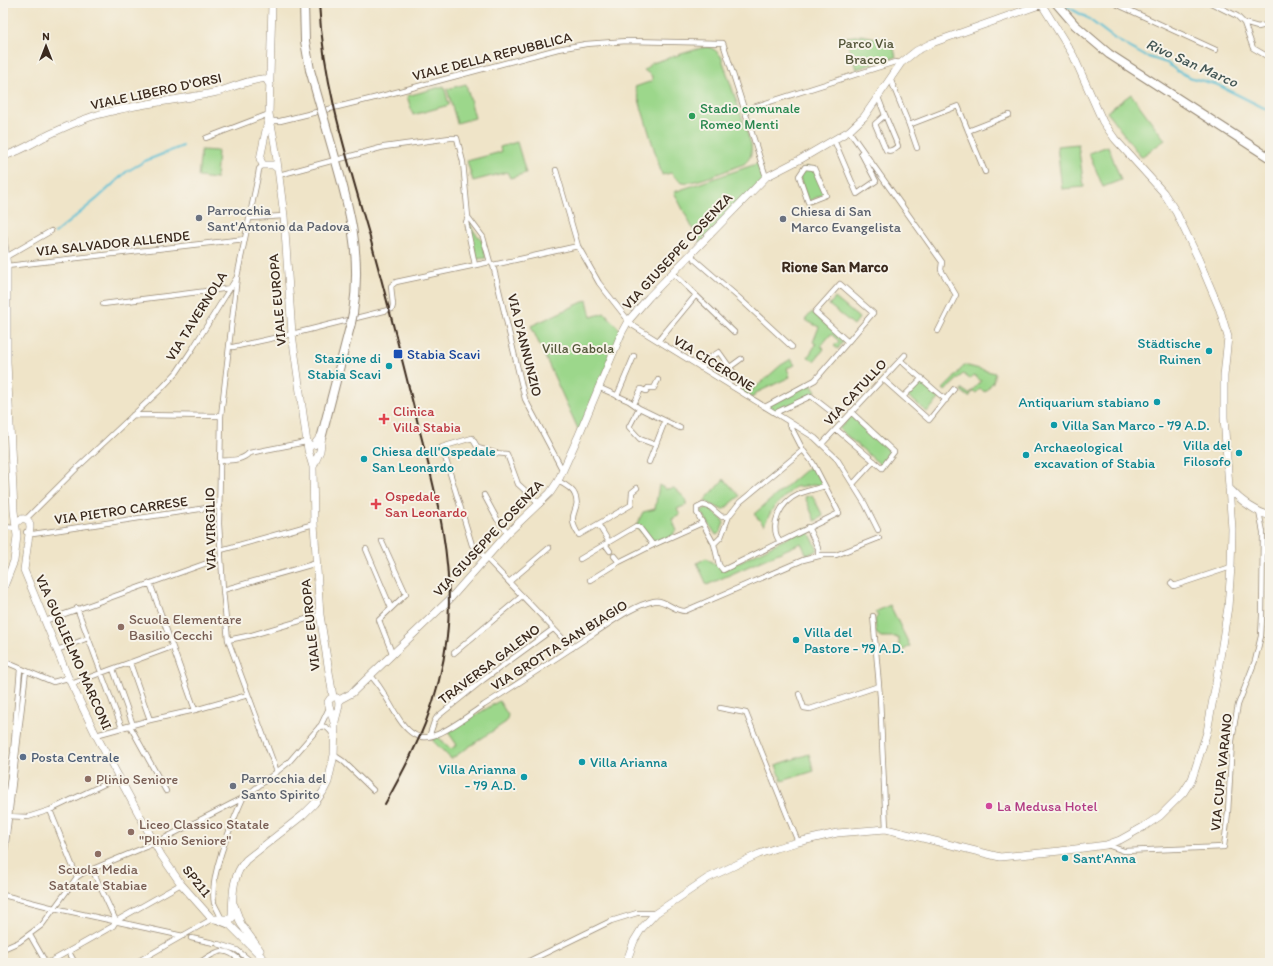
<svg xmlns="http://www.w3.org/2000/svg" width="1273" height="966" viewBox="0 0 1273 966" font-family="Itim,sans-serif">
<rect width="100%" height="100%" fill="#f7f3e8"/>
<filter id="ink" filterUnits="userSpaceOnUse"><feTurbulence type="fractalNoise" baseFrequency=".025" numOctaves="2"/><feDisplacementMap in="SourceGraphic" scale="8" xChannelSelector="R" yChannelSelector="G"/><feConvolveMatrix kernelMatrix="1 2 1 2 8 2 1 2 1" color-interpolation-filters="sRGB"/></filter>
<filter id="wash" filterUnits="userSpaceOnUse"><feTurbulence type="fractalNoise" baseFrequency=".012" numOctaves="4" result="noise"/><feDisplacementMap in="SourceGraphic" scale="16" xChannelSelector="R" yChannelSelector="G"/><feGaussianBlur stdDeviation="0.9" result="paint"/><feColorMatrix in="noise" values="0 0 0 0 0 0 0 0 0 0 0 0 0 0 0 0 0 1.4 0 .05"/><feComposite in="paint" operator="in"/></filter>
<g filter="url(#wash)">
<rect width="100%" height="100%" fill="#efe4c8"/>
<!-- green -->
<path fill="#9cd78b" stroke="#6c8054" d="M861 35 892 41 896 57 856 69 846 37Z
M709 47 715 50 721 56 751 144C752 154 751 158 744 164 732 168 694 185 683 182 677 180 675 177 671 173L662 175 635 87 652 81V76L644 70 652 63 701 48Z
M466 84 475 118 457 123 447 89Z
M444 86 449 105 413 115 407 96Z
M1131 94 1165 140 1141 157 1107 112Z
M517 142 526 173 510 178 507 172 473 181 467 161 501 152 500 147Z
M1078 144 1084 187 1062 189 1057 146Z
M1108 146 1121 180 1103 187 1089 153Z
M201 150 218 151 216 179 198 177Z
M759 163 764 180 700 243 674 192Z
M805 167 814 168 825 193 808 202 799 176Z
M470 221 472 229 482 241 486 258 477 259 468 222Z
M835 298 859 318 854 325 829 305Z
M587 300 591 317 605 313 622 332 579 431 531 326Z
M812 312 844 340 838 349 834 346 839 341 831 334 821 346 824 349 814 361 808 357 816 344 813 342 819 327 805 320Z
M791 359 795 365 787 368 790 377 756 393 752 398 739 389 744 384 754 389 781 365Z
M964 365 995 373 993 382 985 392 980 389 976 393 973 391 969 397 961 391 962 389 969 394 981 381 974 375 970 379 963 374 945 391 943 389 954 378Z
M922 382 940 398 927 412 908 396Z
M810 383 816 392 775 413 765 406Z
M852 415 893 451 883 467 839 429Z
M810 466 824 484 795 487 773 508 764 525 754 514Z
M724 479 740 496 723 510 704 501Z
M659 485 666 489 674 488 686 499V505L677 509 680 515 672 519 677 531 673 533 674 535 653 545 636 526 643 512 655 509Z
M812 495 823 516 815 521 805 497Z
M708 507 722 519 724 523 720 533 716 535 701 511Z
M807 528 818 550 807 555 801 543 707 585 697 563 706 558 723 570Z
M890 605 910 646 902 651H899V639L895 637H881L876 633 875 619 878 616 875 612Z
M499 701 508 715 506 722 451 759 432 740 438 737 451 749 457 745 448 732Z
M809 754 814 771 782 781 776 765Z"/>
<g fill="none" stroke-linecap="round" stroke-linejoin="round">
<!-- stream -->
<path stroke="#59c0d6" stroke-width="2" d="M1066 6 1086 17 1115 39 1145 56 1167 63 1177 71 1192 78 1218 85 1264 108 1270 112
M55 233 98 198 126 172 145 161 183 146"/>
</g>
</g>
<g filter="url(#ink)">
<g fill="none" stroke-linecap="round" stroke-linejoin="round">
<!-- street casing -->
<g stroke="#958773" stroke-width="6">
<path id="street" d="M1114 3 1216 50
M1211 3 1237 16 1244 23 1253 48 1270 58
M1244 23 1258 27 1270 24
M890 78 909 125 958 106 985 172
M878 97 885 115 875 124 886 150C891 152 894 149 898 146L885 115
M744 110 895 62 901 63
M271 121H280L374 98 558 49 586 44 627 41 723 43 766 177
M909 125 917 148
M849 131 942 262 941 270 956 295 938 331
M968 131 1009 115
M206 138 269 114
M834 140 857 194 876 181 861 153
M340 159 384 147 450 138H457L463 162 468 217 483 237 490 262
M805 167 814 168 826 195 808 202 799 176Z
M556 170 578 246 599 283 632 325 788 421 803 450 813 463 839 513 723 570 719 565 714 544 721 537 729 516 740 502 803 450
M279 175 331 161
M468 217 466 222 475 265
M250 218 284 216
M692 254 694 259 738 297 792 347
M6 257 51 231
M492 264 493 265 578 246
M493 265 525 399 563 471
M7 266 245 239
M673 273 734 332
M237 277 221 416 219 524 223 590 228 640 277 772
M103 304 231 288
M658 341 696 295
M229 347H233L292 334 392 309 393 305 391 286 396 282 490 262
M900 360 946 400
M730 367 741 359
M701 368 711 357 719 352 741 383 736 389
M883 379 929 420 954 389
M598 387 629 401 639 408 680 428
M617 396 634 356
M903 397 922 378
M634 404 641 389 646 391 648 388H654L658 380
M765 407 815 380 873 313 840 284 815 312 848 342
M639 408 629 427 640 439 656 445
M775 413 811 396 843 421
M133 415 221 416
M788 421 815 438 837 459 865 504 878 530
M836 429 882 468 894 452 851 412
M822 444 905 355
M220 461C230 460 242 461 249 453L306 442
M649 462 665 421
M558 481C564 484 573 489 575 495 582 511 564 513 579 535L631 505 632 492 637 488
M853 484 874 461
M484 495 497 519 508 533
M540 504 518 484 507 454 495 453 478 448 472 438 442 447 472 545 486 558 572 648
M26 519 78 467 161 389 177 372 193 348 237 277 258 176 259 169 263 165
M598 524 609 542
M3 527 16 528
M808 527 818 548V556
M26 532 33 534 220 506
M382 541 406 594 379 620 392 653
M780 542C768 525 781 502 798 494 806 491 816 489 825 486
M605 544 610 551
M714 544 697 513V508L703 505 710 507 722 517 729 516
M653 545 702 523
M366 549 391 608
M221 550 314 524
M614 556 619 562
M580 559 636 526 640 528 653 545 619 562 590 580
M509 582 549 548
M150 583 195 710
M1171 583 1174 586 1231 567
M223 590 317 563
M77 608 122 728
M873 616 880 697 886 829
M45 621 221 558
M228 640 252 635 320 615
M57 650 88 638
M454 653 522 596
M3 661 53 682 68 678
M130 663 150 720
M113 669 133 725
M370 675C387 691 397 726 415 735 422 739 431 737 438 734 454 727 469 715 484 705 521 682 556 658 593 634 612 622 632 606 654 601 665 599 673 611 685 611L803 560 823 555H836L879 538
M71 684 172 647
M799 694 804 708 810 709 879 686
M720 708 746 713 798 842
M130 726 166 791
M319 727C327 725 330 730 334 736
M96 735 150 720 195 710 248 695
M429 737 434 722 437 717 483 680 553 629
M334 755 343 761 373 790
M50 810 77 877
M7 816 28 817 50 810 119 777
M3 833 13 753 20 669
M1107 845 1124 851 1224 847 1228 812 1232 741 1235 721 1238 705 1255 661 1261 636 1262 616 1263 532 1259 512
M3 869 26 671
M92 869 116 921
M3 895 54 908 183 936
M222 920C220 914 216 908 214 903 209 874 232 824 243 798
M30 935 46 963
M191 938 214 943
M218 944 237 950 253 963
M3 949 19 942 42 925 77 877 83 873 155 843 243 798 288 763 321 725 329 708
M69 952 75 963
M48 963 113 926 116 921 181 884
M135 963 212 919 230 926
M199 963C218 950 225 945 243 963
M525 963 611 921 637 913H656"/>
</g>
<!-- secondary casing -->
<g stroke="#958773" stroke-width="8">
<path id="secondary" d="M272 3 269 114 275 145 284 216 292 334 308 450
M269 116 260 159 263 165H273L278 169
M3 156C18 153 31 144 44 137 61 129 79 120 97 115 136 103 177 101 217 92 228 89 257 77 266 79L270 85
M3 236 7 266V362L14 511 17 536 14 561 3 589
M322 435 320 451 313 467 314 524 320 615 333 697
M313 467 308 450 311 445H314L321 436
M1229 488C1240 500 1254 511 1270 516
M16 523 21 519C27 518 30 521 30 527L24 570 68 677 96 735 161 855 181 884 212 919H230
M339 700 352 693 449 600 508 533 550 493 558 481 578 437 622 332 628 321 649 297 766 177 801 159 849 131 864 117 901 63 916 51 932 43 1045 3
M335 722C336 714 342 703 337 698
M234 905 241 924 260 950
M268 963 229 924V921L232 918C233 896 231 877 246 860L303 815 314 804 323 792 328 782 334 755 335 726 328 702 330 699 333 697
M626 963 634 941 642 928 656 913 708 878 759 854 776 848 798 842 837 833 886 829 1000 857 1060 851 1106 845 1120 840 1145 826 1160 816 1183 793 1192 779 1207 732 1216 683 1228 607 1231 567 1232 529 1224 417V376L1228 337 1220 310 1198 258 1176 212 1163 192 1115 139 1103 122 1073 55 1042 5"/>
</g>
<!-- highway casing -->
<g stroke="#958773" stroke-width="10">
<path id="highway" d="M304 3 305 41 310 70
M1056 3 1075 25 1109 54 1270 158
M326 126C344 191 364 244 353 313
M322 435 351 323"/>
</g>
<!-- street -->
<use href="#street" stroke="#fff" stroke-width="4.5"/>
<!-- secondary -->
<use href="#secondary" stroke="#fff" stroke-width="7"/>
<!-- highway -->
<use href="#highway" stroke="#fff" stroke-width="8"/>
<!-- rail -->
<path stroke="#3b2a1e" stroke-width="2" d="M319 3C323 83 347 158 369 234 387 299 403 363 419 428 437 496 455 566 447 637 439 703 417 747 385 804"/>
<!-- highway-bridge casing -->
<g stroke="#958773" stroke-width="10" stroke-linecap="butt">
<path id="highway-bridge" d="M310 70 326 126
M351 323 353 313"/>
</g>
<!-- highway-bridge -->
<use href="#highway-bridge" stroke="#fff" stroke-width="8"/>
</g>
</g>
<!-- markers -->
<circle fill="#2e9e5b" stroke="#f7f3e8" stroke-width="1.5" cx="692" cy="116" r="4"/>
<g fill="#6b7280" stroke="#f7f3e8" stroke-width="1.5">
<circle cx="199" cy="218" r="4"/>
<circle cx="783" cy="219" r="4"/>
<circle cx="233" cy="786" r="4"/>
</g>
<g fill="#0f9aa8" stroke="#f7f3e8" stroke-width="1.5">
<circle cx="1209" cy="351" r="4"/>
<circle cx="389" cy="366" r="4"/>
<circle cx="1157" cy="402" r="4"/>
<circle cx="1054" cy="425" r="4"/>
<circle cx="1239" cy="453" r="4"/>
<circle cx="1026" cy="455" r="4"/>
<circle cx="364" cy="459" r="4"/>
<circle cx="796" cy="640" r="4"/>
<circle cx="582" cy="762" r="4"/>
<circle cx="524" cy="777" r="4"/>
<circle cx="1065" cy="858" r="4"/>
</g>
<rect fill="#1a4fb4" stroke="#f7f3e8" stroke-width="1.5" x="393" y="349" width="10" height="10" rx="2"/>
<g fill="#e0444e" stroke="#f7f3e8" stroke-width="1.5">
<path d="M382 413h4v4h4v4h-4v4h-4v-4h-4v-4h4z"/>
<path d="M374 498h4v4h4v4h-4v4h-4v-4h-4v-4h4z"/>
</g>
<g fill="#8d6e63" stroke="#f7f3e8" stroke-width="1.5">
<circle cx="121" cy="627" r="4"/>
<circle cx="88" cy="779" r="4"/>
<circle cx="131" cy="832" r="4"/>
<circle cx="98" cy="854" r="4"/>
</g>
<circle fill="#5c6f8a" stroke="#f7f3e8" stroke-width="1.5" cx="23" cy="757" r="4"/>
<circle fill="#d1479c" stroke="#f7f3e8" stroke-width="1.5" cx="989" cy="806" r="4"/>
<g text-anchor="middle" stroke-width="4" stroke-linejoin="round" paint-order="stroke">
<!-- park labels -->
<g font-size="14" fill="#535539" stroke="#f7f3e8">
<text x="866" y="48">Parco Via<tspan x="866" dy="16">Bracco</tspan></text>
<text x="578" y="353">Villa Gabola</text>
</g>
<!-- street labels -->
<g font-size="14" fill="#3b2a1e" stroke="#f7f3e8">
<text transform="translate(492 56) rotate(-14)" y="5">VIALE DELLA REPUBBLICA</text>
<text transform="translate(156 91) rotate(-12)" y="5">VIALE LIBERO D'ORSI</text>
<text transform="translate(113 243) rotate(-6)" y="5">VIA SALVADOR ALLENDE</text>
<text transform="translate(677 251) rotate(-47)" y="5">VIA GIUSEPPE COSENZA</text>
<text transform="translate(277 300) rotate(-95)" y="5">VIALE EUROPA</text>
<text transform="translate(196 316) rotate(-58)" y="5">VIA TAVERNOLA</text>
<text transform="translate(525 345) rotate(76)" y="5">VIA D'ANNUNZIO</text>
<text transform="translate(714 363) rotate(32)" y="5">VIA CICERONE</text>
<text transform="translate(855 392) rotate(-47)" y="5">VIA CATULLO</text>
<text transform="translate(121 510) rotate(-8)" y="5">VIA PIETRO CARRESE</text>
<text transform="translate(210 529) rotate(-91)" y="5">VIA VIRGILIO</text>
<text transform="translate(488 538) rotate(-47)" y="5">VIA GIUSEPPE COSENZA</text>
<text transform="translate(310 625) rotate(-96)" y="5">VIALE EUROPA</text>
<text transform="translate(559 645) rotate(-32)" y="5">VIA GROTTA SAN BIAGIO</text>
<text transform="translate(74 652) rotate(66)" y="5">VIA GUGLIELMO MARCONI</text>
<text transform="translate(489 664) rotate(-37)" y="5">TRAVERSA GALENO</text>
<text transform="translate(1221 772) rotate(-84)" y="5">VIA CUPA VARANO</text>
<text transform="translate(197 881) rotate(51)" y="5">SP211</text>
</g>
<!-- leisure labels -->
<g font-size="14" fill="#27864d" stroke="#f7f3e8" text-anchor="start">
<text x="700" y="113">Stadio comunale<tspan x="700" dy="16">Romeo Menti</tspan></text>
</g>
<!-- worship labels -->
<g font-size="14" fill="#5b616d" stroke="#f7f3e8" text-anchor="start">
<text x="207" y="215">Parrocchia<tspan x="207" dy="16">Sant'Antonio da Padova</tspan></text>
<text x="791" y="216">Chiesa di San<tspan x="791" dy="16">Marco Evangelista</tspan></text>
<text x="241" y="783">Parrocchia del<tspan x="241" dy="16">Santo Spirito</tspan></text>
</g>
<!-- culture labels -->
<g font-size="14" fill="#0d838f" stroke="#f7f3e8" text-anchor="start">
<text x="1201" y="348" text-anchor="end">Städtische<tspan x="1201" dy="16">Ruinen</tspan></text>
<text x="381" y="363" text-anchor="end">Stazione di<tspan x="381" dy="16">Stabia Scavi</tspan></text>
<text x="1149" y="407" text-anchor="end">Antiquarium stabiano</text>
<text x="1062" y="430">Villa San Marco - 79 A.D.</text>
<text x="1231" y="450" text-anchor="end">Villa del<tspan x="1231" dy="16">Filosofo</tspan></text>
<text x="1034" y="452">Archaeological<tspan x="1034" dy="16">excavation of Stabia</tspan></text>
<text x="372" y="456">Chiesa dell'Ospedale<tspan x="372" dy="16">San Leonardo</tspan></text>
<text x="804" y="637">Villa del<tspan x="804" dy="16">Pastore - 79 A.D.</tspan></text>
<text x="590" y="767">Villa Arianna</text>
<text x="516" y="774" text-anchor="end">Villa Arianna<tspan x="516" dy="16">- 79 A.D.</tspan></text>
<text x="1073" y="863">Sant'Anna</text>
</g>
<!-- transit labels -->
<g font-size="14" fill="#164399" stroke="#f7f3e8" text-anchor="start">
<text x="407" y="359">Stabia Scavi</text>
</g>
<!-- health labels -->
<g font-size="14" fill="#be3a42" stroke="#f7f3e8" text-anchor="start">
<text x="393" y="416">Clinica<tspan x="393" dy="16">Villa Stabia</tspan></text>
<text x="385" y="501">Ospedale<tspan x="385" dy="16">San Leonardo</tspan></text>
</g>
<!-- education labels -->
<g font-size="14" fill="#785e54" stroke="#f7f3e8" text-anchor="start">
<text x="129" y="624">Scuola Elementare<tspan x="129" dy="16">Basilio Cecchi</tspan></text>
<text x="96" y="784">Plinio Seniore</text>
<text x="139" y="829">Liceo Classico Statale<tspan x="139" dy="16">"Plinio Seniore"</tspan></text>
<text x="98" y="874" text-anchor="middle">Scuola Media<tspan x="98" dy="16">Satatale Stabiae</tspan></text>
</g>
<!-- service labels -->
<g font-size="14" fill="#4e5e75" stroke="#f7f3e8" text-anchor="start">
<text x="31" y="762">Posta Centrale</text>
</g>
<!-- hotel labels -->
<g font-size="14" fill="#b23c85" stroke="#f7f3e8" text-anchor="start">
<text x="997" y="811">La Medusa Hotel</text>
</g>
<!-- water labels -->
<g font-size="15" font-style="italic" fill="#445755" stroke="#f7f3e8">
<text transform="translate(1192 63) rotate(24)" y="5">Rivo San Marco</text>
</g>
<!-- neighbourhood labels -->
<g font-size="15" font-weight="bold" fill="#3b2a1e" stroke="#f7f3e8">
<text x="835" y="272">Rione San Marco</text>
</g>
</g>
<!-- margin -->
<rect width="1273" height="966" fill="none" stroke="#f7f3e8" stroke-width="16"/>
<!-- north arrow -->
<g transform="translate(46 46)" stroke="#f7f3e8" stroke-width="3" paint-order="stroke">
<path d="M0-3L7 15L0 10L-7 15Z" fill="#3b2a1e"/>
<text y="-6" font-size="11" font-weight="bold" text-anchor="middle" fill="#3b2a1e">N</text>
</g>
</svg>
